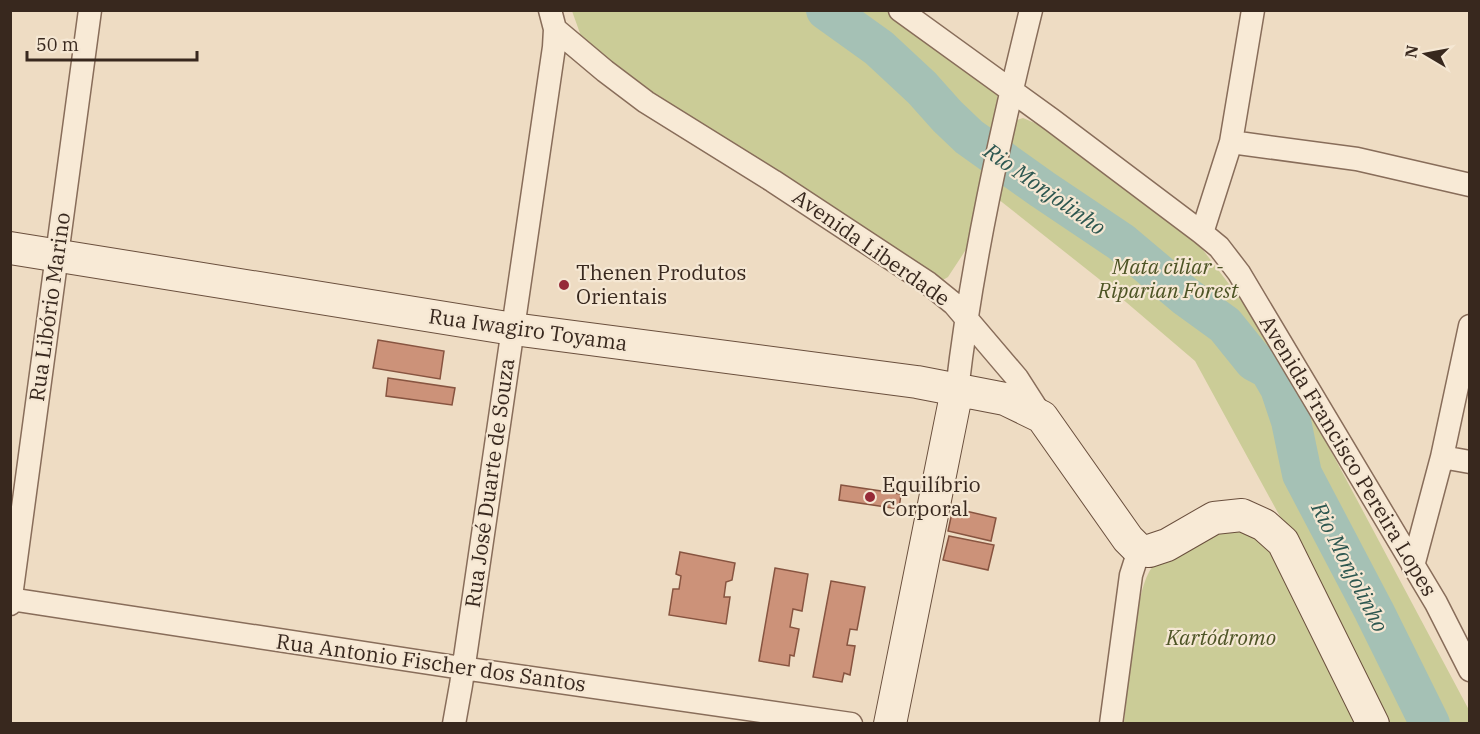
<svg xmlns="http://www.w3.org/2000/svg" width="1480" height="734" viewBox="0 0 1480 734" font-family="'IBM Plex Serif',serif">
<rect width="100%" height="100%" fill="#eedcc3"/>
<!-- green -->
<path fill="#cbcc97" d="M572 11H888L998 95 967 248 948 277 938 283 586 50Z
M1023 118 1044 127 1200 246 1254 317 1307 406 1469 710V723H1383L1330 608 1195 361 1099 279 998 199 1010 122Z
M1233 527 1263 536 1358 724H1124C1128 691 1134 592 1151 569 1162 554 1215 531 1233 527Z"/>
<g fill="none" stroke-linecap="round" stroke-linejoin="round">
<!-- river -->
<path stroke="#a5c1b5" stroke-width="40" d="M826 10 879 48 922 88 947 116 969 137 1042 189 1121 242 1185 296 1225 325 1254 361 1269 369 1280 388 1291 421 1302 474 1374 611 1430 724"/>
</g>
<!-- building -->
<path fill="#cc9279" stroke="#875440" stroke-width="1.5" d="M378 340 444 351 440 379 373 368Z
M388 378 455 388 452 405 386 396Z
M841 485 901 494 899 509 839 500Z
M953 508 996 518 991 541 948 531Z
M949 536 994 545 988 570 943 560Z
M680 552 735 563 732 580 726 582 724 597H730L726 624 669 615 673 589H679L681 576 676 574Z
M775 568 808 574 802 611 793 609 790 627 799 629 794 656 790 655 789 666 759 661Z
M831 581 865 587 857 630 850 629 847 645 855 646 850 675 844 673 842 682 813 677Z"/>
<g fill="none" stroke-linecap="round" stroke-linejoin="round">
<!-- street casing -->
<g stroke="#886d5a" stroke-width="25">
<path id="street" d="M550 10 555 29 605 71 646 102 773 181 928 283 954 304 1017 378 1042 417
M900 10 1052 120 1202 233 1219 247 1239 273 1436 603 1470 670
M1231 142 1253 10
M1202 233 1231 142 1357 159 1470 185
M957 390C972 261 1000 136 1031 10
M1442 457 1470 462
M1413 566 1442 457 1470 326
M10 599 462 668 851 724
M10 604 90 10
M454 724 461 685 554 47 555 29
M1111 724 1131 575 1139 550"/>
</g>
<!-- secondary casing -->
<g stroke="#6a4f3d" stroke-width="34">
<path id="secondary" d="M10 248 513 329 917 382 1005 399 1042 417 1128 539 1139 550 1149 551 1167 545 1214 518 1242 515 1264 525 1283 542 1373 724
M890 724 957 390"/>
</g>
<!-- street -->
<use href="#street" stroke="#f8ead6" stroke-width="22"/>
<!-- secondary -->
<use href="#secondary" stroke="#f8ead6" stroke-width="32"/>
</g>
<!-- markers -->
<g fill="#962a37" stroke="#f5e7d3" stroke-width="2">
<circle cx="564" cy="285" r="6"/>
<circle cx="870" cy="497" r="6"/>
</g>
<g text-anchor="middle" stroke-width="4.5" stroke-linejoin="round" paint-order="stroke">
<!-- street labels -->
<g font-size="21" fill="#38281e" stroke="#f5e7d3">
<text transform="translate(871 248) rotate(35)" y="7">Avenida Liberdade</text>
<text transform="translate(50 307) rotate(-82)" y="7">Rua Libório Marino</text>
<text transform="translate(528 330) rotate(8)" y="7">Rua Iwagiro Toyama</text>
<text transform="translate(1348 456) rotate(59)" y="7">Avenida Francisco Pereira Lopes</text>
<text transform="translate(490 483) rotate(-82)" y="7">Rua José Duarte de Souza</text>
<text transform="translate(431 663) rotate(8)" y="7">Rua Antonio Fischer dos Santos</text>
</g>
<!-- park labels -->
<g font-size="21" font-style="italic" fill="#4d5425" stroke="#f5e7d3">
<text x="1168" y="274">Mata ciliar -<tspan x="1168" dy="24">Riparian Forest</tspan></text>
<text x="1221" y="645">Kartódromo</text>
</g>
<!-- poi labels -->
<g font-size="21" fill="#38281e" stroke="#f5e7d3" text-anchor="start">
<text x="576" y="280">Thenen Produtos<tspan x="576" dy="24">Orientais</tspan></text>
<text x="882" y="492">Equilíbrio<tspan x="882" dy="24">Corporal</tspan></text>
</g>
<!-- water labels -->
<g font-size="22" font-style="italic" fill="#2d5750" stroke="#f5e7d3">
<text transform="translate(1045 189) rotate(35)" y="8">Rio Monjolinho</text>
<text transform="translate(1350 567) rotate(63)" y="8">Rio Monjolinho</text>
</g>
</g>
<!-- border -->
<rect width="1480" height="734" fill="none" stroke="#38281e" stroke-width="24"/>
<!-- north arrow -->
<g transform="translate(1426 54) rotate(280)" stroke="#f5e7d3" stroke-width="4.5" paint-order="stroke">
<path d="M0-4.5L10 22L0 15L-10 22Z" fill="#38281e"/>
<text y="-9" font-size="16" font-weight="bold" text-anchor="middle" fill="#38281e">N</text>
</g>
<!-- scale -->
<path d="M27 51v9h170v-9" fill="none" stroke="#38281e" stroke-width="3"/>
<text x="36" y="51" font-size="18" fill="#38281e" stroke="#f5e7d3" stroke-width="4.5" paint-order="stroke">50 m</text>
</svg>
